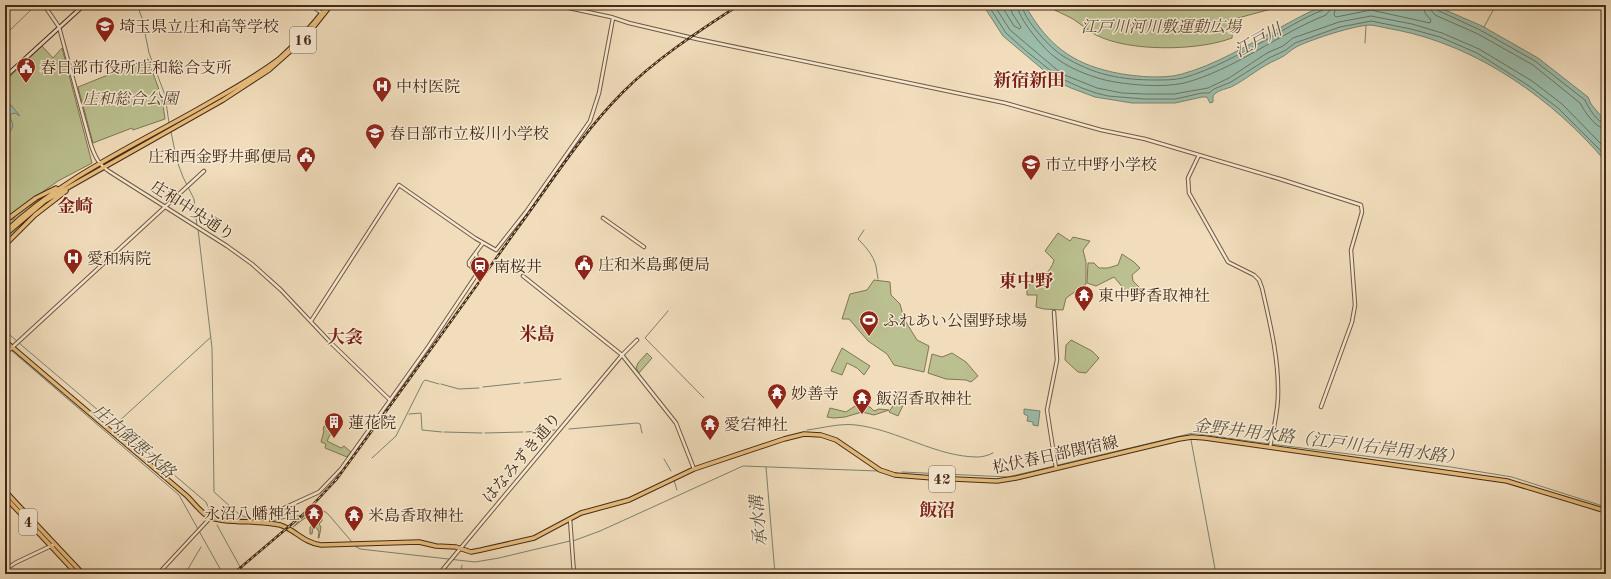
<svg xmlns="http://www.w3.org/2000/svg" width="1611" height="579" viewBox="0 0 1611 579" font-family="'Old Standard TT','Noto Serif JP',serif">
<rect width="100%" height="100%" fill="#f1ddbc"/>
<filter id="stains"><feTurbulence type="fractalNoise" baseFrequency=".005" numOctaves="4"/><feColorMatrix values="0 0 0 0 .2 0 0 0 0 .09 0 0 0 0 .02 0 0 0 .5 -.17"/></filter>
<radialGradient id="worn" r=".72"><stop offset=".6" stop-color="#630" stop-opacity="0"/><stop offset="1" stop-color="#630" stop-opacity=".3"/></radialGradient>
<!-- green -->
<path fill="#bbc090" stroke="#807653" d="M1046 5H1274L1275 8 1238 18 1233 24 1232 38C1198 51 1129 52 1096 35 1088 31 1081 24 1073 19 1064 14 1055 11 1046 5Z
M42 46 53 58 62 48 92 163 58 181 11 214 5 208V81Z
M148 59 162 98 165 119 133 130 132 128 93 143 78 87Z
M55 189 35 203 5 229V223L10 218 13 220 15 217 14 216 18 213Z
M64 191 23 226 21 224 19 226 20 228 5 244V238C23 220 42 205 64 191Z
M1058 233 1070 241 1073 237 1090 241 1083 250 1086 262V284L1066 298 1063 310 1044 309 1036 307 1037 295H1027V286C1038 281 1051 273 1054 260L1045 251Z
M1122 254 1134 262 1140 268 1132 275 1133 281 1142 290 1130 296 1114 277 1096 286 1087 283 1088 263H1094L1099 268H1108L1118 265Z
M874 280 890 282 891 295 900 304 904 319 917 340 929 346 924 372 894 365 887 354 868 341 849 319H842L850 294 867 290Z
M1071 340 1092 351 1099 358 1086 373 1078 372 1065 360 1066 345Z
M842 348 870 366 864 375 857 368 847 363 842 375 831 371Z
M647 353 652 358 639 373 636 368 638 363Z
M952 353 966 362 978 376 971 382 966 380 946 379 928 373 932 354 942 357Z
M895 397 905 401 898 416 889 412 894 404 892 401Z
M858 404 870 407 874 411 879 409 889 410 874 415 862 412 845 417 834 418 827 417 830 408 846 412Z
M324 426 332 431 327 441 341 448 344 446 351 452 347 457 325 448 326 444 321 442 324 431 323 430Z
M319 512H321L322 521 319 524 321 527 319 538H318L319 532 316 527H313L312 534H310V527L314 525 315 518 314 516 305 518 293 527 305 515Z"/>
<!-- water -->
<path fill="#9bbdac" stroke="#798370" d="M983 5H1025C1044 39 1066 60 1104 70 1125 76 1162 80 1182 74 1215 65 1246 46 1276 30 1292 21 1309 11 1327 5L1436 6 1482 26 1538 58 1588 97 1591 104 1606 122V162C1554 100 1478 46 1397 30 1389 29 1379 26 1371 25 1355 25 1313 39 1298 46 1291 49 1286 56 1278 59 1261 66 1247 79 1231 87 1225 89 1216 91 1213 96V102L1210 103 1207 97H1202L1175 103H1132L1095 97 1071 88 1058 82 1047 73 1003 36Z
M5 103 11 105 20 116 15 113 11 114 10 116 13 126 10 132 5 134Z
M1024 409 1040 411 1038 426 1033 425V422L1027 421 1028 416 1024 414Z"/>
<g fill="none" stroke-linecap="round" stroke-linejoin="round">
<!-- shore -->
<path stroke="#707461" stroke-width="1" d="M988 5 1006 33 1026 51 1060 78 1082 88 1096 93 1108 96 1144 99H1175L1202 93H1209L1214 89 1231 82 1269 58 1286 50 1295 43 1340 27 1371 21 1411 29 1440 37 1477 53 1529 86 1558 108 1606 156
M994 5 1010 30 1062 74 1097 88 1122 93 1144 94H1174L1208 88 1229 78 1267 53 1283 46 1293 38 1339 22 1371 16 1412 24 1442 33 1479 49 1532 81 1562 104 1606 149
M1001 5 1014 26 1020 29 1021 27 1012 13 1011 5
M1017 5C1018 18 1041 45 1051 54 1066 67 1086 75 1105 80 1126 85 1163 88 1184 83 1234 70 1278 34 1326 15L1330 10V5
M1022 5C1023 19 1051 49 1063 56 1094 75 1121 80 1156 80 1165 80 1174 80 1183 78 1211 70 1238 55 1264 41 1283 31 1302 18 1323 10L1325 5
M1336 5 1334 15 1336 17 1371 10 1430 23 1431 20 1425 13 1424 5
M1430 5 1431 10 1435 15 1478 34 1533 65 1580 103C1585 112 1595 128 1606 129
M1435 5 1437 10 1480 30 1535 61 1585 100C1588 107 1597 123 1606 124"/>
<!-- stream -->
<path stroke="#798370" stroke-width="1" d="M137 5 142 18 149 53 165 95 169 123
M1484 27 1496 5
M5 35 36 5
M1365 43 1366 26
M1603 118 1606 114
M171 132 177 161 183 177 194 199 197 226
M198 229 212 348 214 492 240 515 254 520 271 521 324 511 328 514 352 542
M864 230 858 239C866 247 873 255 876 266 877 270 877 275 878 279
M668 311 645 338 704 398
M5 331 17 341
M19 343 206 502 211 513
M5 345 179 495 223 574
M524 383 561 379
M441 384 459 389 479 388
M483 387 520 383
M409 414 421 413 422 430 442 432
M116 424 211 337
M569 429 637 423 640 424 642 433
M807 430C823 428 840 423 856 425 898 430 936 457 978 457 983 457 989 455 993 453
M444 432 482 433
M526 432 555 430
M485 433 523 432
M1191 440 1216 574
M372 458 396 436 423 382 425 380 439 384
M664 459 671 471
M766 467 775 574
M902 472 1008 477 1193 433 1255 442 1451 467 1512 477 1606 507
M674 480 677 490
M217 525 244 574
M573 541 600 531 743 466 877 471
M355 546 360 549 475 562 499 558 570 541
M156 574 168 561
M185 574 201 547
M461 574 462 565"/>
<!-- tertiary casing -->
<g stroke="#705840" stroke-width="4.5">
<path id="tertiary" d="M44 5 59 27 91 145C95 157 99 165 110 172L227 246 252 264 281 290 331 343 390 400
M310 5 322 13
M555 5 611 17 629 23 697 39 1005 103 1101 130 1145 139 1280 179 1361 205 1362 212 1351 250 1355 305 1352 322 1321 407
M1199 155 1188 178 1189 193 1228 262 1254 275 1259 280 1262 288C1270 323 1279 359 1278 395 1278 412 1273 431 1270 447
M603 218 644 247
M472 268 478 262
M479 271 469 265V262L483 243
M523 276 622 355 676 423 694 469
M1054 312 1057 360 1047 410 1056 468
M311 321 399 185 475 238 496 250 526 212 590 121 599 93 613 18
M5 354 204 171
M570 519 574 574
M267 523 269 516 271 514 319 492 341 469 428 347 481 268C481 263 476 260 476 254
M5 570 15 563 55 544
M158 574 210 518
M439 574 622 355 637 340"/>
</g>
<!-- secondary casing -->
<g stroke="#452b16" stroke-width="5">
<path id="secondary" d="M5 77 84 5"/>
</g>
<!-- primary casing -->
<g stroke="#452b16" stroke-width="5.5">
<path id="primary" d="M5 341 187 496C194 503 200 511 207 516 219 524 263 520 280 525 296 530 302 542 321 545L419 542 436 546 456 547 471 552 481 550 534 538 581 513 629 500 694 469 784 439 804 434 821 435 836 440 880 470 895 475 933 478 997 481 1016 478 1179 439 1192 437 1205 438 1507 481 1606 511"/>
</g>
<!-- trunk casing -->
<g stroke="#452b16" stroke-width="5.5">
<path id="trunk" d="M5 221 36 198 56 188
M5 232C65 175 142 142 212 101 235 88 258 75 279 59 297 43 313 25 328 5
M5 235 45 201 69 187 223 100 269 70 304 39 331 5
M5 245 35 215 66 191
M5 491 83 574
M5 497 77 574"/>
</g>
<!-- tertiary -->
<use href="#tertiary" stroke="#f6e9d3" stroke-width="2.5"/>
<!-- secondary -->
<use href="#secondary" stroke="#f6e9d3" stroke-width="3"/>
<!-- primary -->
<use href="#primary" stroke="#e8be7e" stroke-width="3.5"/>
<!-- trunk -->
<use href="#trunk" stroke="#e8be7e" stroke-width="3.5"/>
<!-- rail casing -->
<g stroke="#452b16" stroke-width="2.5">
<path id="rail" d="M233 574 306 512 336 480C397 397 457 313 517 229 551 183 582 133 623 92 657 58 699 31 739 5"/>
</g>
<!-- rail -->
<use href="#rail" stroke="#f6e9d3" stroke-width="1" stroke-dasharray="3" stroke-linecap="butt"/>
</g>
<!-- icons -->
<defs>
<g id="school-pin" transform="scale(1)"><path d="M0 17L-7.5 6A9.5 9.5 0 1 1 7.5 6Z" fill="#8f2418" stroke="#f6e9d3"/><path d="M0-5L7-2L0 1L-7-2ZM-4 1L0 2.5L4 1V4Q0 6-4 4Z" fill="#fff"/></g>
<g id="civic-pin" transform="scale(1)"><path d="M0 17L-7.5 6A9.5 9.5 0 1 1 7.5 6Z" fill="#8f2418" stroke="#f6e9d3"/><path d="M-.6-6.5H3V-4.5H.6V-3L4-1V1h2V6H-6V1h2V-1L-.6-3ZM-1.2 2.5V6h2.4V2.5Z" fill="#fff"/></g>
<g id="hospital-pin" transform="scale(1)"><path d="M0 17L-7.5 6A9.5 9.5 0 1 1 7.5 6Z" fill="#8f2418" stroke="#f6e9d3"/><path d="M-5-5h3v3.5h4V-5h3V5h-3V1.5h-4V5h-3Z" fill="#fff"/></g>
<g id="station-pin" transform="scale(1)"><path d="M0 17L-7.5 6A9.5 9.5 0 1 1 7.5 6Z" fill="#8f2418" stroke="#f6e9d3"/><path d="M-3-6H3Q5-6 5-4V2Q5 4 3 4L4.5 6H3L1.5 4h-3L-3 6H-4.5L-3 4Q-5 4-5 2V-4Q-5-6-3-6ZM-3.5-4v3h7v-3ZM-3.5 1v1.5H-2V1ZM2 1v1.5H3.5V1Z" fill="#fff"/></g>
<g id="temple-pin" transform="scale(1)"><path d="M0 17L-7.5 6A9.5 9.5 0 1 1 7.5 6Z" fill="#8f2418" stroke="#f6e9d3"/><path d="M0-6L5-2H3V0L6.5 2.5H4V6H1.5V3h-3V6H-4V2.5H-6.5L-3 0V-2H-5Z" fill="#fff"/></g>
<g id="stadium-pin" transform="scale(1)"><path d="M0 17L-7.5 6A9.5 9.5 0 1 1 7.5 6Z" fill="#8f2418" stroke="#f6e9d3"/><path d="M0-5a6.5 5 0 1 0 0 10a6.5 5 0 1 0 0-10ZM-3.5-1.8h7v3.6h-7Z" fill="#fff"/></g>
<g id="building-pin" transform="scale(1)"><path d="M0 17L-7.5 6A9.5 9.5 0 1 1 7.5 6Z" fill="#8f2418" stroke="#f6e9d3"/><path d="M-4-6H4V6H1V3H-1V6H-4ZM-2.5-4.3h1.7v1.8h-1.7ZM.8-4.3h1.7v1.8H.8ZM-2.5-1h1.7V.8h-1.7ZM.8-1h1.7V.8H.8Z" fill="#fff"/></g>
</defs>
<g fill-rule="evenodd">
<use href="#school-pin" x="105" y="26"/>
<use href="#civic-pin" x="26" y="67"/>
<use href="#hospital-pin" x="382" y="86"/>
<use href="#school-pin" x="375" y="133"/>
<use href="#civic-pin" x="306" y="156"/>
<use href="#school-pin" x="1031" y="164"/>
<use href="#hospital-pin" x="73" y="258"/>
<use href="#civic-pin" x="584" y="264"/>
<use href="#station-pin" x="480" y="266"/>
<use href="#temple-pin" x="1084" y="295"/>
<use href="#stadium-pin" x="869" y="320"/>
<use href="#temple-pin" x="777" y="393"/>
<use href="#temple-pin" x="862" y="398"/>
<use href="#building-pin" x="334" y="422"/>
<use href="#temple-pin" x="710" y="424"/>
<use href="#temple-pin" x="314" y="513"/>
<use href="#temple-pin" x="354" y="515"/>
</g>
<g text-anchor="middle" stroke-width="3" stroke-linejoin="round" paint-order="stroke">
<!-- shield labels -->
<g fill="#f6e9d3" stroke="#7a644f" stroke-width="1">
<rect x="290" y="27" width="26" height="26" rx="3"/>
<rect x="929" y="466" width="26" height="26" rx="3"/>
<rect x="19" y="509" width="18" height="26" rx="3"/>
</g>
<g font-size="15" font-weight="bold" fill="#452b16">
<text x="303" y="45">16</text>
<text x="942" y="484">42</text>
<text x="28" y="527">4</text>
</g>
<!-- poi labels -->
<g font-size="16" fill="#452b16" stroke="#f6e9d3" text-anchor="start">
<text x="119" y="32">埼玉県立庄和高等学校</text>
<text x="40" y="73">春日部市役所庄和総合支所</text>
<text x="396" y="92">中村医院</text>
<text x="389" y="139">春日部市立桜川小学校</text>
<text x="292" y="162" text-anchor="end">庄和西金野井郵便局</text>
<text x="1045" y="170">市立中野小学校</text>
<text x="87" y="264">愛和病院</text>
<text x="598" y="270">庄和米島郵便局</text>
<text x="494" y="272">南桜井</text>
<text x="1098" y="301">東中野香取神社</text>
<text x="883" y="326">ふれあい公園野球場</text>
<text x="791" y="399">妙善寺</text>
<text x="876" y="404">飯沼香取神社</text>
<text x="348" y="428">蓮花院</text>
<text x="724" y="430">愛宕神社</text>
<text x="300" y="519" text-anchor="end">永沼八幡神社</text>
<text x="368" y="521">米島香取神社</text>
</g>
<!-- park labels -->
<g font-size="16" font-style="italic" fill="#5d492e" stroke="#f6e9d3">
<text x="1161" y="32">江戸川河川敷運動広場</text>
<text x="130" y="104">庄和総合公園</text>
</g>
<!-- street labels -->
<g font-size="16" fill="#452b16" stroke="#f6e9d3">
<text transform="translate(193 210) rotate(33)" y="6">庄和中央通り</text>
<text transform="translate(1055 454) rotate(-12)" y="6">松伏春日部関宿線</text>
<text transform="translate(521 457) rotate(-50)" y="6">はなみずき通り</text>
</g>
<!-- water labels -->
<g font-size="17" font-style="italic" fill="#5a503c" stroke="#f6e9d3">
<text transform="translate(1258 40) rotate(-29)" y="6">江戸川</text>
<text transform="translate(134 441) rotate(41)" y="6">庄内領悪水路</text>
<text transform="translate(1328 441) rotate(7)" y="6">金野井用水路（江戸川右岸用水路）</text>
<text transform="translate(758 521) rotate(-95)" y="6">承水溝</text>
</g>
<!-- quarter labels -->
<g font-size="18" font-weight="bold" fill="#7a1f14" stroke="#f6e9d3">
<text x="1029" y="86">新宿新田</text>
<text x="75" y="212">金崎</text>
<text x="1026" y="287">東中野</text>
<text x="537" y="340">米島</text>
<text x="345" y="343">大衾</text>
<text x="937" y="516">飯沼</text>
</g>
</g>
<!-- margin -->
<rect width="1611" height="579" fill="none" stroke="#f1ddbc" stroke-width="20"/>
<rect x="6" y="6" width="1599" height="567" fill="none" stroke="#452b16" stroke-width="2"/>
<rect x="10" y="10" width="1591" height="559" fill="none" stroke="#452b16"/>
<rect width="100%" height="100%" filter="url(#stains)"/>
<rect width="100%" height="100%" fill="url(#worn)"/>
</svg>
